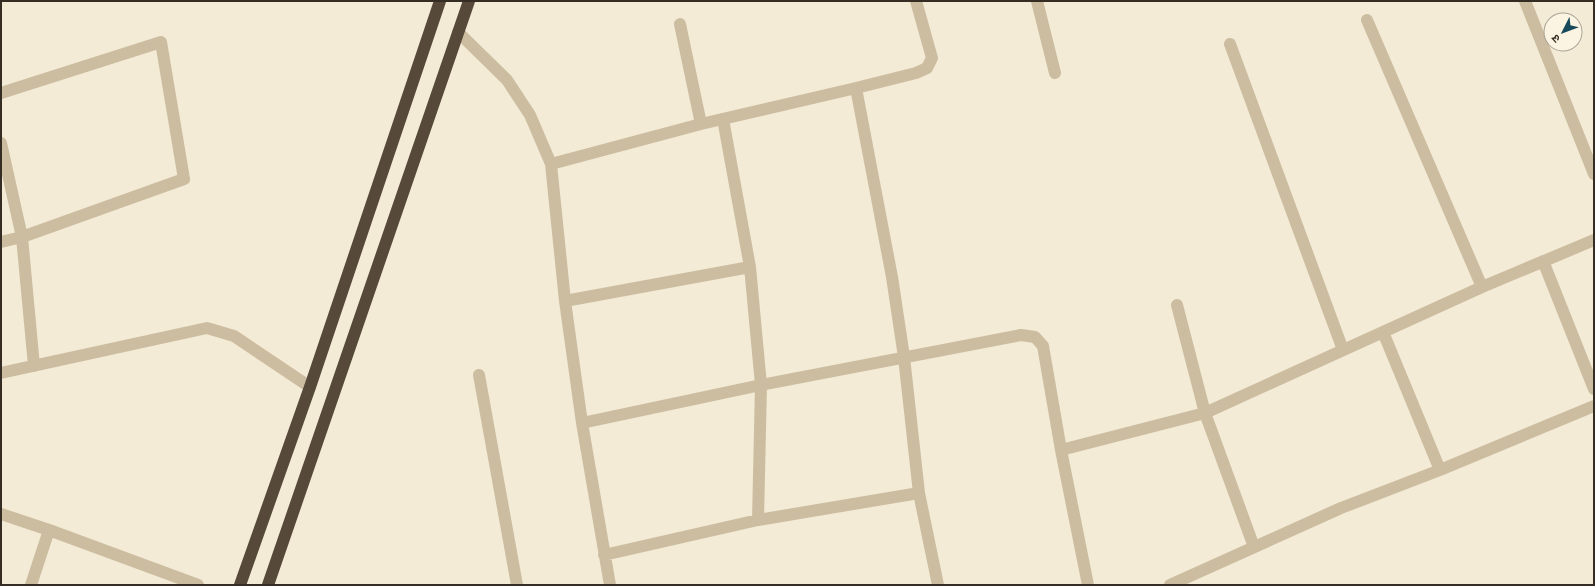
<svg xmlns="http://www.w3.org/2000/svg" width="1595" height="586" viewBox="0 0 1595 586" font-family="'Asap Condensed','Noto Sans Devanagari',sans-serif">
<rect width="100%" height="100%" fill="#f3ebd6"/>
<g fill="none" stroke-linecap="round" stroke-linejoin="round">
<!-- minor -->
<path stroke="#ccbda1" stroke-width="12" d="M1037 1 1055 73
M1525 1 1594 174
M1367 20 1482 287
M680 24 701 124
M458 32 507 80 530 115 551 164 565 301 582 423 610 585
M1230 44 1343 350
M856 88 916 73 927 68 932 58 916 1
M1 93 161 42 184 179 22 237 1 242
M723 119 750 267 761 385 758 520
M1 143 22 237 34 366
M551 164 701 124 856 88 892 277 904 357 919 493 938 585
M1543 261 1594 389
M565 301 750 267
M1177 305 1205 413 1254 547
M1383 332 1440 470
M1 373 207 328 234 336 310 387
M479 375 517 585
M582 423 761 385 1021 335 1035 337 1043 346 1061 450 1088 585
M1061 450 1205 413 1482 287 1594 240
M1 514 49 530
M604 555 758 520 919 493
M31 585 49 530 198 585
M1170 585 1341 508 1440 470 1594 406"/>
<!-- highway -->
<path stroke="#57493a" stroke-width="12" d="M240 585 310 387 440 1
M268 585 469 1"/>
</g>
<!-- border -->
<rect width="1595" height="586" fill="none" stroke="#352d24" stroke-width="4"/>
<!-- north arrow -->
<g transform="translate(1563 32) rotate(228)"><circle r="19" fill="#fbf4e2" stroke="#aca496"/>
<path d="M0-3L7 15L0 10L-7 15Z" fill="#16495a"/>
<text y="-6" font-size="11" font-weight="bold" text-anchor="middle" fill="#352d24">उ</text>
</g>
</svg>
